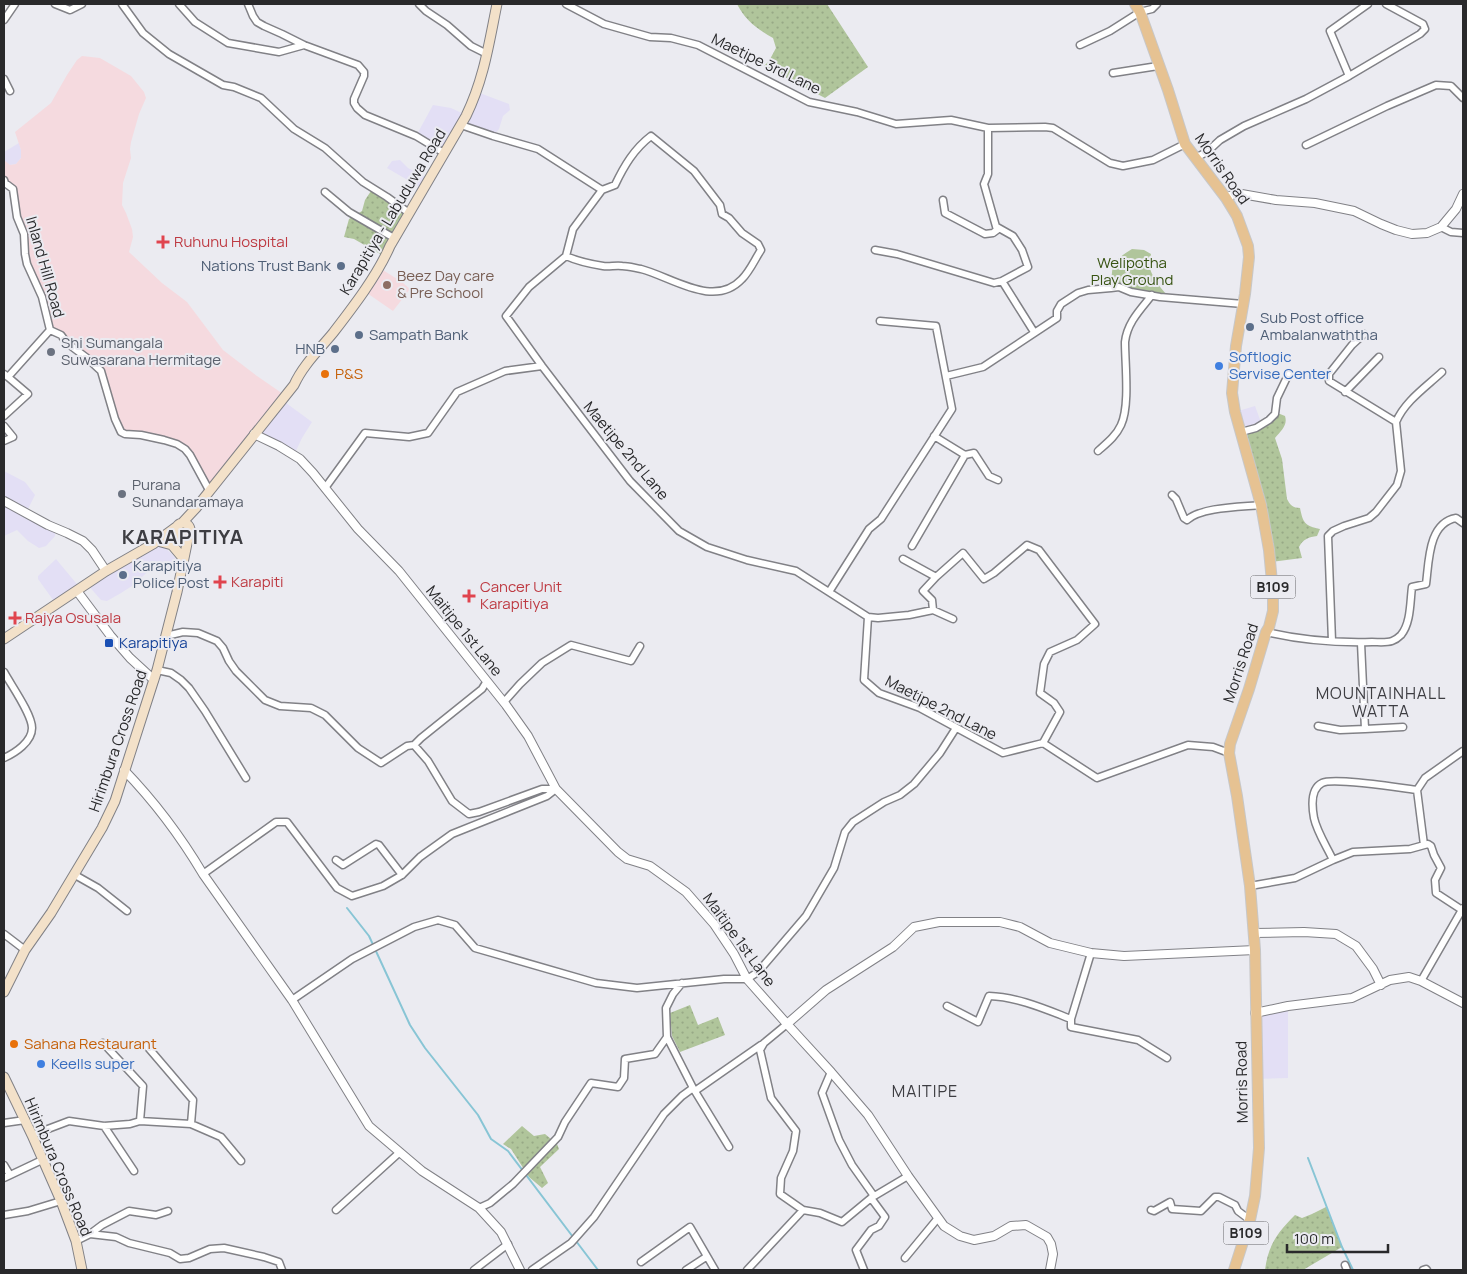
<svg xmlns="http://www.w3.org/2000/svg" width="1467" height="1274" viewBox="0 0 1467 1274" font-family="Manrope,sans-serif">
<defs>
<pattern id="grass-dots" width="8" height="8" patternUnits="userSpaceOnUse" patternTransform="scale(1.25)"><rect width="8" height="8" fill="#b0c59b"/><path d="M2 2h.1M6 6h.1" fill="none" stroke="#97a986" stroke-width="1.8" stroke-linecap="round"/></pattern>
</defs>
<rect width="100%" height="100%" fill="#ebebf1"/>
<!-- commercial -->
<path fill="#e3dff5" d="M477 92 509 104 510 110 503 116 499 129 493 136 461 125 444 153 416 136 433 105 451 108 466 115Z
M19 143 21 150V158L16 164 10 165 6 163 4 160V152Z
M400 160 408 168 429 179 423 189 387 168 392 161Z
M282 400 312 422 302 438 294 455 254 434Z
M1255 406 1262 425 1242 435 1235 412Z
M4 471 25 482 35 495 26 513 55 527V536L46 546 39 548 28 541 17 530 4 536Z
M153 544 165 548 172 554 179 563 176 568 154 566 132 586 121 593 107 601 101 600 87 584Z
M56 559 81 589 56 604 38 579V576Z
M1288 1006V1078L1257 1079 1255 1013Z"/>
<!-- education -->
<path fill="#f5dadf" d="M82 56 100 58 131 76 144 92 146 98 139 114 131 142 130 149 131 158 123 183 122 205 126 213 132 229 133 237 129 252 162 283 187 302 223 350 257 376 286 396 209 490 190 455 177 444 121 432 101 371 50 330 33 276 13 189 4 180V160L10 165 16 164 21 158V150L15 132 51 103 67 75 77 60Z
M378 267 402 282 410 289 393 311 364 291Z"/>
<!-- grass -->
<path fill="url(#grass-dots)" d="M737 4H827L868 67 825 98 764 66 769 61 776 48 773 38C757 29 745 20 737 4Z
M373 188 409 213 382 255 354 239 344 237 349 219 362 211 365 200Z
M1280 414 1285 416C1288 425 1281 431 1275 438L1282 459 1287 499C1290 505 1293 508 1300 508 1303 523 1305 526 1320 529L1317 536C1309 537 1303 539 1299 547L1302 558 1271 562 1242 435 1274 415Z
M690 1005 698 1025 718 1017 725 1035 680 1052 672 1036 670 1013Z
M522 1126 534 1136 545 1134 557 1144 559 1149 540 1167 548 1183 542 1188 529 1177 511 1149 503 1144Z
M1326 1207 1342 1247 1303 1270H1265C1268 1245 1278 1232 1295 1215L1302 1218 1312 1214Z"/>
<!-- park -->
<path fill="#b0c59b" d="M1132 249 1144 250 1151 254C1151 255 1149 261 1149 262 1149 274 1161 289 1169 297L1111 288C1113 262 1110 263 1132 249Z"/>
<g fill="none" stroke-linecap="round" stroke-linejoin="round">
<!-- stream -->
<path stroke="#88c5d5" stroke-width="2" d="M347 908 369 936 410 1025 425 1048 478 1115 491 1139 508 1151 573 1237
M1308 1158 1342 1247 1353 1270
M576 1241 598 1270"/>
<!-- minor casing -->
<g stroke="#818186" stroke-width="9">
<path id="minor" d="M55 4 70 10 82 4
M122 4 143 33 169 54 223 85 234 87 261 98 294 129 325 148 363 182 387 197 409 213
M179 4 195 22 228 43 279 52 304 45
M248 4 253 16 257 22 264 26 282 34 304 45 358 65 364 72V76L354 99V103L357 108 365 115 416 136 444 153
M419 4 426 11 447 25 471 46 487 54
M566 4 604 24 650 37 671 38 698 45 809 102 857 112 896 124 951 120 988 128 1045 127 1053 128 1110 163 1123 166 1153 160 1185 144
M4 20 15 4
M1080 45 1110 31 1140 12 1152 9 1157 4
M1113 73 1158 66
M1349 76 1330 31 1368 4
M4 79 10 91
M461 125 493 136 538 149 602 190 573 229 566 256 529 287 506 316 542 366 630 481 679 531 707 547 747 560 796 571 868 617 864 680 879 693 920 708 1003 753 1043 743 1097 778 1188 745 1213 747 1229 753
M1306 145 1387 106 1436 85 1451 86 1463 98
M1195 158 1207 152 1220 140 1244 126 1306 99 1349 76 1420 34 1425 29 1423 24 1386 4
M4 180 5 183 13 189 17 217 24 234 25 254 27 264 42 297 50 330
M325 192 349 212 394 238
M943 200 945 213 985 234 993 233 997 230 984 184 988 174V128
M997 227 1013 236 1022 250 1028 267 1002 281
M1441 227 1451 232 1463 233
M875 250 897 254 994 283 1002 281 1034 332
M566 256C577 261 590 264 603 266 609 267 616 265 622 266 628 266 635 268 641 269 672 277 714 309 742 279 750 271 755 259 761 250L758 244 742 233 729 218 722 214 720 205 694 171 651 136C634 149 624 166 615 185L602 190
M50 330 61 335 67 343 87 358 101 371 115 419 121 432 125 434 141 435 164 440 177 444 185 449 190 455 209 490
M1364 334 1352 345 1329 374V381L1396 422
M4 374 8 377 50 330
M946 376 983 367 1057 318V311L1061 304 1078 293 1088 290 1111 288 1119 287 1131 292 1160 297 1243 304
M1345 392 1379 357
M4 416 28 394 8 377
M4 426 13 437 4 441
M1241 432 1256 428 1269 420 1275 414 1277 398 1289 373
M1098 451C1107 443 1116 436 1121 425 1130 406 1125 364 1125 342 1127 323 1140 310 1152 295
M965 455 974 453 989 476 998 480
M325 488 365 433 409 437 428 433 457 392 505 371 542 366
M1172 495 1176 499 1184 518 1187 520C1201 507 1241 507 1261 505
M912 546 965 455 934 436
M903 559 936 577 963 553 984 579 994 573 1027 545 1039 550 1095 624 1077 640 1050 652 1044 664 1040 693 1054 703 1060 712 1043 743
M829 592 869 529 881 519 952 409 936 326 880 321
M933 610 932 600 923 591 936 577
M868 617 878 618 909 615 933 610 953 619
M1266 632C1300 640 1337 643 1372 642 1379 642 1386 643 1392 641 1395 640 1399 637 1401 635 1411 623 1410 602 1412 587L1426 584C1429 562 1428 523 1456 518L1463 523
M166 636 183 632 198 633 217 641 223 648 229 661 236 671 265 700 280 706 311 708 325 715 358 748 381 763 407 746 414 745 428 761 452 801 469 814 479 812 542 789H556
M1332 641 1328 536 1333 531 1344 526 1369 518 1376 512 1397 485 1401 471 1396 422C1405 401 1426 387 1442 372
M1361 643 1365 729 1403 727
M157 670 171 673 181 680 189 688 205 711 246 778
M4 672C11 685 32 714 32 728 32 742 15 753 4 758
M504 702 520 684 542 663 571 645 631 661 640 646
M1318 726 1340 730 1365 729
M414 745 421 738 482 689 487 681
M1424 845 1417 790 1425 778 1463 751
M336 860 343 865 376 844 379 845 402 875
M1333 860C1327 847 1317 832 1314 818 1312 807 1310 789 1322 783 1333 777 1401 788 1417 790
M203 874 276 822H287L337 888 352 896 383 886 402 875 420 857 452 834 547 796 556 789
M75 875 98 888 127 911
M1250 886 1295 878 1333 860 1353 852 1410 849 1428 844 1431 846 1434 855 1441 868 1435 880 1436 893 1462 910
M4 934 25 950
M1091 953 1071 1019V1027L1138 1040 1167 1058
M1421 981 1463 908
M682 983 673 994 666 1008 667 1037 693 1088 729 1147
M292 1000 352 959 414 927 438 920 455 925 475 948 596 983 637 988 724 979H747L758 972 806 916 834 868 845 832 853 822 884 802 900 795 914 784 940 753 956 728
M947 1006 978 1022 989 996C1018 997 1045 1009 1071 1019
M787 1024 764 1043 760 1050 771 1098 796 1131 793 1151 781 1178 780 1194 803 1210 820 1213 842 1222 871 1198 908 1176
M103 1043 143 1086 140 1121
M146 1045 193 1100 191 1124
M831 1072 822 1093 839 1140 852 1165 874 1196
M695 1091 761 1045
M4 1123 25 1120
M104 1126 134 1171
M32 1135 69 1121 104 1126 130 1124 140 1121 191 1124 221 1137 241 1161
M4 1165 10 1175
M4 1178 42 1160
M479 1208 490 1203 513 1184 558 1137 565 1122 591 1083 618 1087 624 1078 625 1059 655 1054 667 1037
M336 1210 400 1152
M1151 1210 1154 1211 1170 1202 1172 1209 1201 1211 1215 1197H1219L1235 1205 1238 1211 1250 1220
M4 1215 28 1211 61 1201
M90 1234 116 1237 129 1243 170 1253 180 1259 189 1258 210 1249 224 1248 264 1257 279 1262 282 1270
M76 1241 90 1234 102 1225 129 1211 156 1215 168 1211
M905 1258 938 1218
M641 1262 690 1227 715 1270
M1345 1265 1347 1270
M474 1270 508 1244
M532 1270 571 1243 594 1217 664 1114 682 1096 693 1088
M686 1270 706 1257
M747 1270 803 1210
M864 1270 856 1250 871 1230 879 1226 885 1217 871 1198
M1423 1270 1426 1269 1427 1270"/>
</g>
<!-- tertiary casing -->
<g stroke="#818186" stroke-width="10">
<path id="tertiary" d="M1226 198 1236 193 1276 200 1315 203 1354 211 1381 224 1396 230 1412 234 1427 233 1441 227 1456 209 1463 194
M254 434 279 446 300 459 313 473 358 529 399 571 506 705 528 736 556 789 618 852 627 859 650 866 686 892 714 924 734 954 747 979 787 1024 831 1072 868 1115 908 1176 944 1226 960 1236 974 1240 994 1236 1011 1226 1026 1225 1047 1237 1051 1244 1053 1254 1050 1270
M4 501 48 525 67 533 83 541 92 550 106 571
M77 591 110 635 130 658 154 680
M124 770C154 801 181 837 203 874L292 1000 369 1126 422 1171 479 1208 501 1232 520 1270
M1253 933 1304 932 1336 934 1356 946 1373 969 1381 985
M1255 1013 1288 1006 1352 998 1390 980 1409 977 1421 981 1463 1003
M787 1024 826 990 893 947 914 927 939 922H1000L1020 927 1050 943 1091 953 1124 956 1255 950"/>
</g>
<!-- secondary casing -->
<g stroke="#818186" stroke-width="11">
<path id="secondary" d="M182 523 196 508 294 385C303 365 319 350 333 333 353 307 377 276 390 246L466 116C484 79 489 43 497 4
M176 530a7 7 0 1 1 14 0a7 7 0 1 1-14 0Z
M161 542 172 545 183 558
M4 639 106 571 153 544 179 525
M4 992 25 950 51 913 102 828 115 801 157 670 177 592 189 534
M4 1077 32 1135 61 1201 76 1241 82 1270"/>
</g>
<!-- primary casing -->
<g stroke="#c7c7c8" stroke-width="12">
<path id="primary" d="M1135 4 1140 12 1168 90 1185 144 1226 198 1237 216 1248 246 1249 257 1245 294 1236 346 1232 393 1235 412 1261 505 1269 550 1273 593V611L1269 627 1266 632 1249 689 1230 744 1229 753 1237 796 1250 886 1255 950 1259 1148 1255 1196 1250 1220 1234 1270"/>
</g>
<!-- minor -->
<use href="#minor" stroke="#fff" stroke-width="6"/>
<!-- tertiary -->
<use href="#tertiary" stroke="#fff" stroke-width="8"/>
<!-- secondary -->
<use href="#secondary" stroke="#f3e1c9" stroke-width="9"/>
<!-- primary -->
<use href="#primary" stroke="#e6c292" stroke-width="10"/>
</g>
<!-- markers -->
<g fill="#e0444e" stroke="#ebebf1" stroke-width="2">
<path d="M160.5 234.5h5v5h5v5h-5v5h-5v-5h-5v-5h5z"/>
<path d="M217.5 574.5h5v5h5v5h-5v5h-5v-5h-5v-5h5z"/>
<path d="M466.5 588.5h5v5h5v5h-5v5h-5v-5h-5v-5h5z"/>
<path d="M12.5 610.5h5v5h5v5h-5v5h-5v-5h-5v-5h5z"/>
</g>
<g fill="#5c6f8a" stroke="#ebebf1" stroke-width="2">
<circle cx="341" cy="266" r="5"/>
<circle cx="1250" cy="327" r="5"/>
<circle cx="359" cy="335" r="5"/>
<circle cx="335" cy="349" r="5"/>
<circle cx="123" cy="575" r="5"/>
</g>
<circle fill="#8d6e63" stroke="#ebebf1" stroke-width="2" cx="387" cy="285" r="5"/>
<g fill="#6b7280" stroke="#ebebf1" stroke-width="2">
<circle cx="51" cy="352" r="5"/>
<circle cx="122" cy="494" r="5"/>
</g>
<g fill="#3f7fe0" stroke="#ebebf1" stroke-width="2">
<circle cx="1219" cy="366" r="5"/>
<circle cx="41" cy="1064" r="5"/>
</g>
<g fill="#e8710a" stroke="#ebebf1" stroke-width="2">
<circle cx="325" cy="374" r="5"/>
<circle cx="14" cy="1044" r="5"/>
</g>
<rect fill="#1a4fb4" stroke="#ebebf1" stroke-width="2" x="104" y="638" width="10" height="10" rx="2.5"/>
<g text-anchor="middle" stroke-width="4" stroke-linejoin="round" paint-order="stroke">
<!-- shield labels -->
<g fill="#ebebf1" stroke="#636366" stroke-width="1">
<rect x="1250.5" y="575.5" width="45" height="23" rx="4"/>
<rect x="1223.5" y="1221.5" width="45" height="23" rx="4"/>
</g>
<g font-size="14" font-weight="bold" fill="#29292b">
<text x="1273" y="592">B109</text>
<text x="1246" y="1238">B109</text>
</g>
<!-- street labels -->
<g font-size="15" fill="#29292b" stroke="#ebebf1">
<text transform="translate(766 64) rotate(26)" y="5">Maetipe 3rd Lane</text>
<text transform="translate(1222 169) rotate(55)" y="5">Morris Road</text>
<text transform="translate(393 212) rotate(-59)" y="5">Karapitiya - Labuduwa Road</text>
<text transform="translate(45 267) rotate(74)" y="5">Inland Hill Road</text>
<text transform="translate(626 451) rotate(50)" y="5">Maetipe 2nd Lane</text>
<text transform="translate(464 631) rotate(51)" y="5">Maitipe 1st Lane</text>
<text transform="translate(1241 663) rotate(-72)" y="5">Morris Road</text>
<text transform="translate(941 708) rotate(27)" y="5">Maetipe 2nd Lane</text>
<text transform="translate(118 741) rotate(-71)" y="5">Hirimbura Cross Road</text>
<text transform="translate(739 940) rotate(54)" y="5">Maitipe 1st Lane</text>
<text transform="translate(1242 1082) rotate(-91)" y="5">Morris Road</text>
<text transform="translate(58 1167) rotate(67)" y="5">Hirimbura Cross Road</text>
</g>
<!-- health labels -->
<g font-size="15" fill="#be3a42" stroke="#ebebf1" text-anchor="start">
<text x="174" y="247">Ruhunu Hospital</text>
<text x="231" y="587">Karapiti</text>
<text x="480" y="592">Cancer Unit<tspan x="480" dy="17">Karapitiya</tspan></text>
<text x="25" y="623">Rajya Osusala</text>
</g>
<!-- park labels -->
<g font-size="15" fill="#375311" stroke="#ebebf1">
<text x="1132" y="268">Welipotha<tspan x="1132" dy="17">Play Ground</tspan></text>
</g>
<!-- service labels -->
<g font-size="15" fill="#4e5e75" stroke="#ebebf1" text-anchor="start">
<text x="331" y="271" text-anchor="end">Nations Trust Bank</text>
<text x="1260" y="323">Sub Post office<tspan x="1260" dy="17">Ambalanwaththa</tspan></text>
<text x="369" y="340">Sampath Bank</text>
<text x="325" y="354" text-anchor="end">HNB</text>
<text x="133" y="571">Karapitiya<tspan x="133" dy="17">Police Post</tspan></text>
</g>
<!-- education labels -->
<g font-size="15" fill="#785e54" stroke="#ebebf1" text-anchor="start">
<text x="397" y="281">Beez Day care<tspan x="397" dy="17">&amp; Pre School</tspan></text>
</g>
<!-- worship labels -->
<g font-size="15" fill="#5b616d" stroke="#ebebf1" text-anchor="start">
<text x="61" y="348">Shi Sumangala<tspan x="61" dy="17">Suwasarana Hermitage</tspan></text>
<text x="132" y="490">Purana<tspan x="132" dy="17">Sunandaramaya</tspan></text>
</g>
<!-- shop labels -->
<g font-size="15" fill="#366cbe" stroke="#ebebf1" text-anchor="start">
<text x="1229" y="362">Softlogic<tspan x="1229" dy="17">Servise Center</tspan></text>
<text x="51" y="1069">Keells super</text>
</g>
<!-- food labels -->
<g font-size="15" fill="#c56008" stroke="#ebebf1" text-anchor="start">
<text x="335" y="379">P&amp;S</text>
<text x="24" y="1049">Sahana Restaurant</text>
</g>
<!-- transit labels -->
<g font-size="15" fill="#164399" stroke="#ebebf1" text-anchor="start">
<text x="119" y="648">Karapitiya</text>
</g>
<!-- neighbourhood labels -->
<g font-size="16" letter-spacing="1" fill="#3d3d42" stroke="#ebebf1">
<text x="1381" y="699">MOUNTAINHALL<tspan x="1381" dy="18">WATTA</tspan></text>
<text x="925" y="1097">MAITIPE</text>
</g>
<!-- district labels -->
<g font-size="20" font-weight="bold" letter-spacing="1" fill="#3d3d42" stroke="#ebebf1">
<text x="183" y="544">KARAPITIYA</text>
</g>
</g>
<!-- border -->
<rect width="1467" height="1274" fill="none" stroke="#29292b" stroke-width="10"/>
<!-- scale -->
<path d="M1287 1244v8h101v-8" fill="none" stroke="#29292b" stroke-width="2.5"/>
<text x="1294" y="1244" font-size="15" fill="#29292b" stroke="#ebebf1" stroke-width="4" paint-order="stroke">100 m</text>
</svg>
